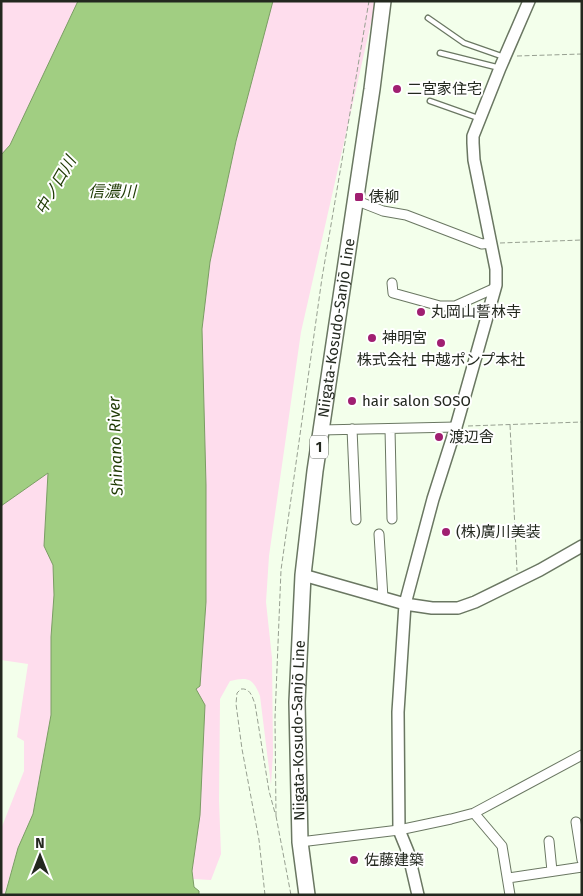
<svg xmlns="http://www.w3.org/2000/svg" width="583" height="896" viewBox="0 0 583 896" font-family="'Fira Sans','Noto Sans JP',sans-serif">
<rect width="100%" height="100%" fill="#f3ffeb"/>
<!-- green -->
<path fill="#fedded" d="M1 1H78L10 145 1 155Z
M273 1H376L301 332 269 556 266 602 272 658 273 754 271 785 260 696C253 678 248 677 230 681L220 699 219 801 221 854 211 880 193 879 192 871 196 689 200 685 206 602V485L202 329 210 262 236 141Z
M48 473 44 546 53 565 54 595 51 637V715L33 814 18 848 4 895H1V829L24 771V741L17 737 28 664 1 660V506Z"/>
<!-- water -->
<path fill="#a1ce82" stroke="#7b9c64" d="M78 1H273L236 141 210 262 202 329 206 485V602L200 686 196 689 205 705 200 815 192 871 194 887 199 891V895H5L18 848 33 814 51 715V637L54 595 53 565 44 546 48 473 1 506V155L10 145Z"/>
<g fill="none" stroke-linecap="round" stroke-linejoin="round">
<!-- service casing -->
<g stroke="#6a7762" stroke-width="7">
<path id="service" d="M428 18 464 43 504 57
M440 53 500 68
M430 101 478 118"/>
</g>
<!-- minor casing -->
<g stroke="#6a7762" stroke-width="11">
<path id="minor" d="M355 200 383 211 406 215 482 244 491 243
M392 283 393 293 440 306H455L495 288
M352 429 356 520
M390 429 392 519
M321 430 456 427
M379 534 383 598
M474 813 502 846 510 895
M576 822 582 860
M549 841 552 871
M300 842 399 830 451 819 474 813 582 755
M508 878 582 867"/>
</g>
<!-- tertiary casing -->
<g stroke="#6a7762" stroke-width="14">
<path id="tertiary" d="M303 575 405 604 432 608H458L475 602 540 570 582 546
M418 895 408 852 399 830 398 712 405 604 433 499 456 427 496 285V269L474 160 473 143V136L500 68 529 1"/>
</g>
<!-- primary casing -->
<g stroke="#6a7762" stroke-width="18">
<g id="primary">
<path id="s1" d="M307 895 300 842 297 702 303 575 315 471 372 89 383 1"/>
</g>
</g>
<!-- path -->
<path stroke="#97a091" stroke-width="1" stroke-dasharray="5 2.5" stroke-linecap="butt" d="M517 56 582 54
M500 243 582 240
M510 425 517 571
M468 426 582 422
M276 816 275 718 281 570 322 278 369 1
M276 816 291 895
M265 895 259 840 242 749 236 704 237 693 241 689C250 688 252 696 255 704L269 791 275 813"/>
<!-- service -->
<use href="#service" stroke="#fff" stroke-width="4.5"/>
<!-- minor -->
<use href="#minor" stroke="#fff" stroke-width="9"/>
<!-- tertiary -->
<use href="#tertiary" stroke="#fff" stroke-width="11"/>
<!-- primary -->
<use href="#primary" stroke="#fff" stroke-width="15"/>
</g>
<!-- markers -->
<g fill="#a01f71" stroke="#fff" stroke-width="2">
<circle cx="397" cy="89" r="5"/>
<rect x="354" y="192" width="10" height="10" rx="2.5"/>
<circle cx="421" cy="312" r="5"/>
<circle cx="372" cy="338" r="5"/>
<circle cx="441" cy="343" r="5"/>
<circle cx="352" cy="401" r="5"/>
<circle cx="439" cy="437" r="5"/>
<circle cx="446" cy="532" r="5"/>
<circle cx="354" cy="860" r="5"/>
</g>
<g text-anchor="middle" stroke-width="4" stroke-linejoin="round" paint-order="stroke">
<!-- shield labels -->
<rect fill="#fff" stroke="#656862" stroke-width="1" x="310" y="435.5" width="18" height="23" rx="4"/>
<g font-size="14" font-weight="bold" fill="#23281f">
<text x="319" y="452">1</text>
</g>
<!-- poi labels -->
<g font-size="15" fill="#23281f" stroke="#fff" text-anchor="start">
<text x="407" y="94">二宮家住宅</text>
<text x="369" y="202">俵柳</text>
<text x="431" y="317">丸岡山誓林寺</text>
<text x="382" y="343">神明宮</text>
<text x="441" y="365" text-anchor="middle">株式会社 中越ポンプ本社</text>
<text x="362" y="406">hair salon SOSO</text>
<text x="449" y="442">渡辺舎</text>
<text x="456" y="537">(株)廣川美装</text>
<text x="364" y="865">佐藤建築</text>
</g>
<!-- street labels -->
<g font-size="15" fill="#23281f" stroke="#fff">
<text dy="5" stroke="none"><textPath href="#s1" startOffset="570">Niigata-Kosudo-Sanjō Line</textPath></text>
<text dy="5" stroke="none"><textPath href="#s1" startOffset="165">Niigata-Kosudo-Sanjō Line</textPath></text>
</g>
<!-- water labels -->
<g font-size="16" font-style="italic" fill="#1d3902" stroke="#fff">
<text transform="translate(55 185) rotate(-60)" y="6">中ノ口川</text>
<text x="112" y="197">信濃川</text>
<text transform="translate(115 446) rotate(-92)" y="6">Shinano River</text>
</g>
</g>
<!-- border -->
<rect width="583" height="896" fill="none" stroke="#23281f" stroke-width="5"/>
<!-- north arrow -->
<g transform="translate(40 856)" stroke="#ffffff" stroke-width="4" paint-order="stroke">
<path d="M0-4L9 19L0 12L-9 19Z" fill="#23281f"/>
<text y="-8" font-size="14" font-weight="bold" text-anchor="middle" fill="#23281f">N</text>
</g>
</svg>
